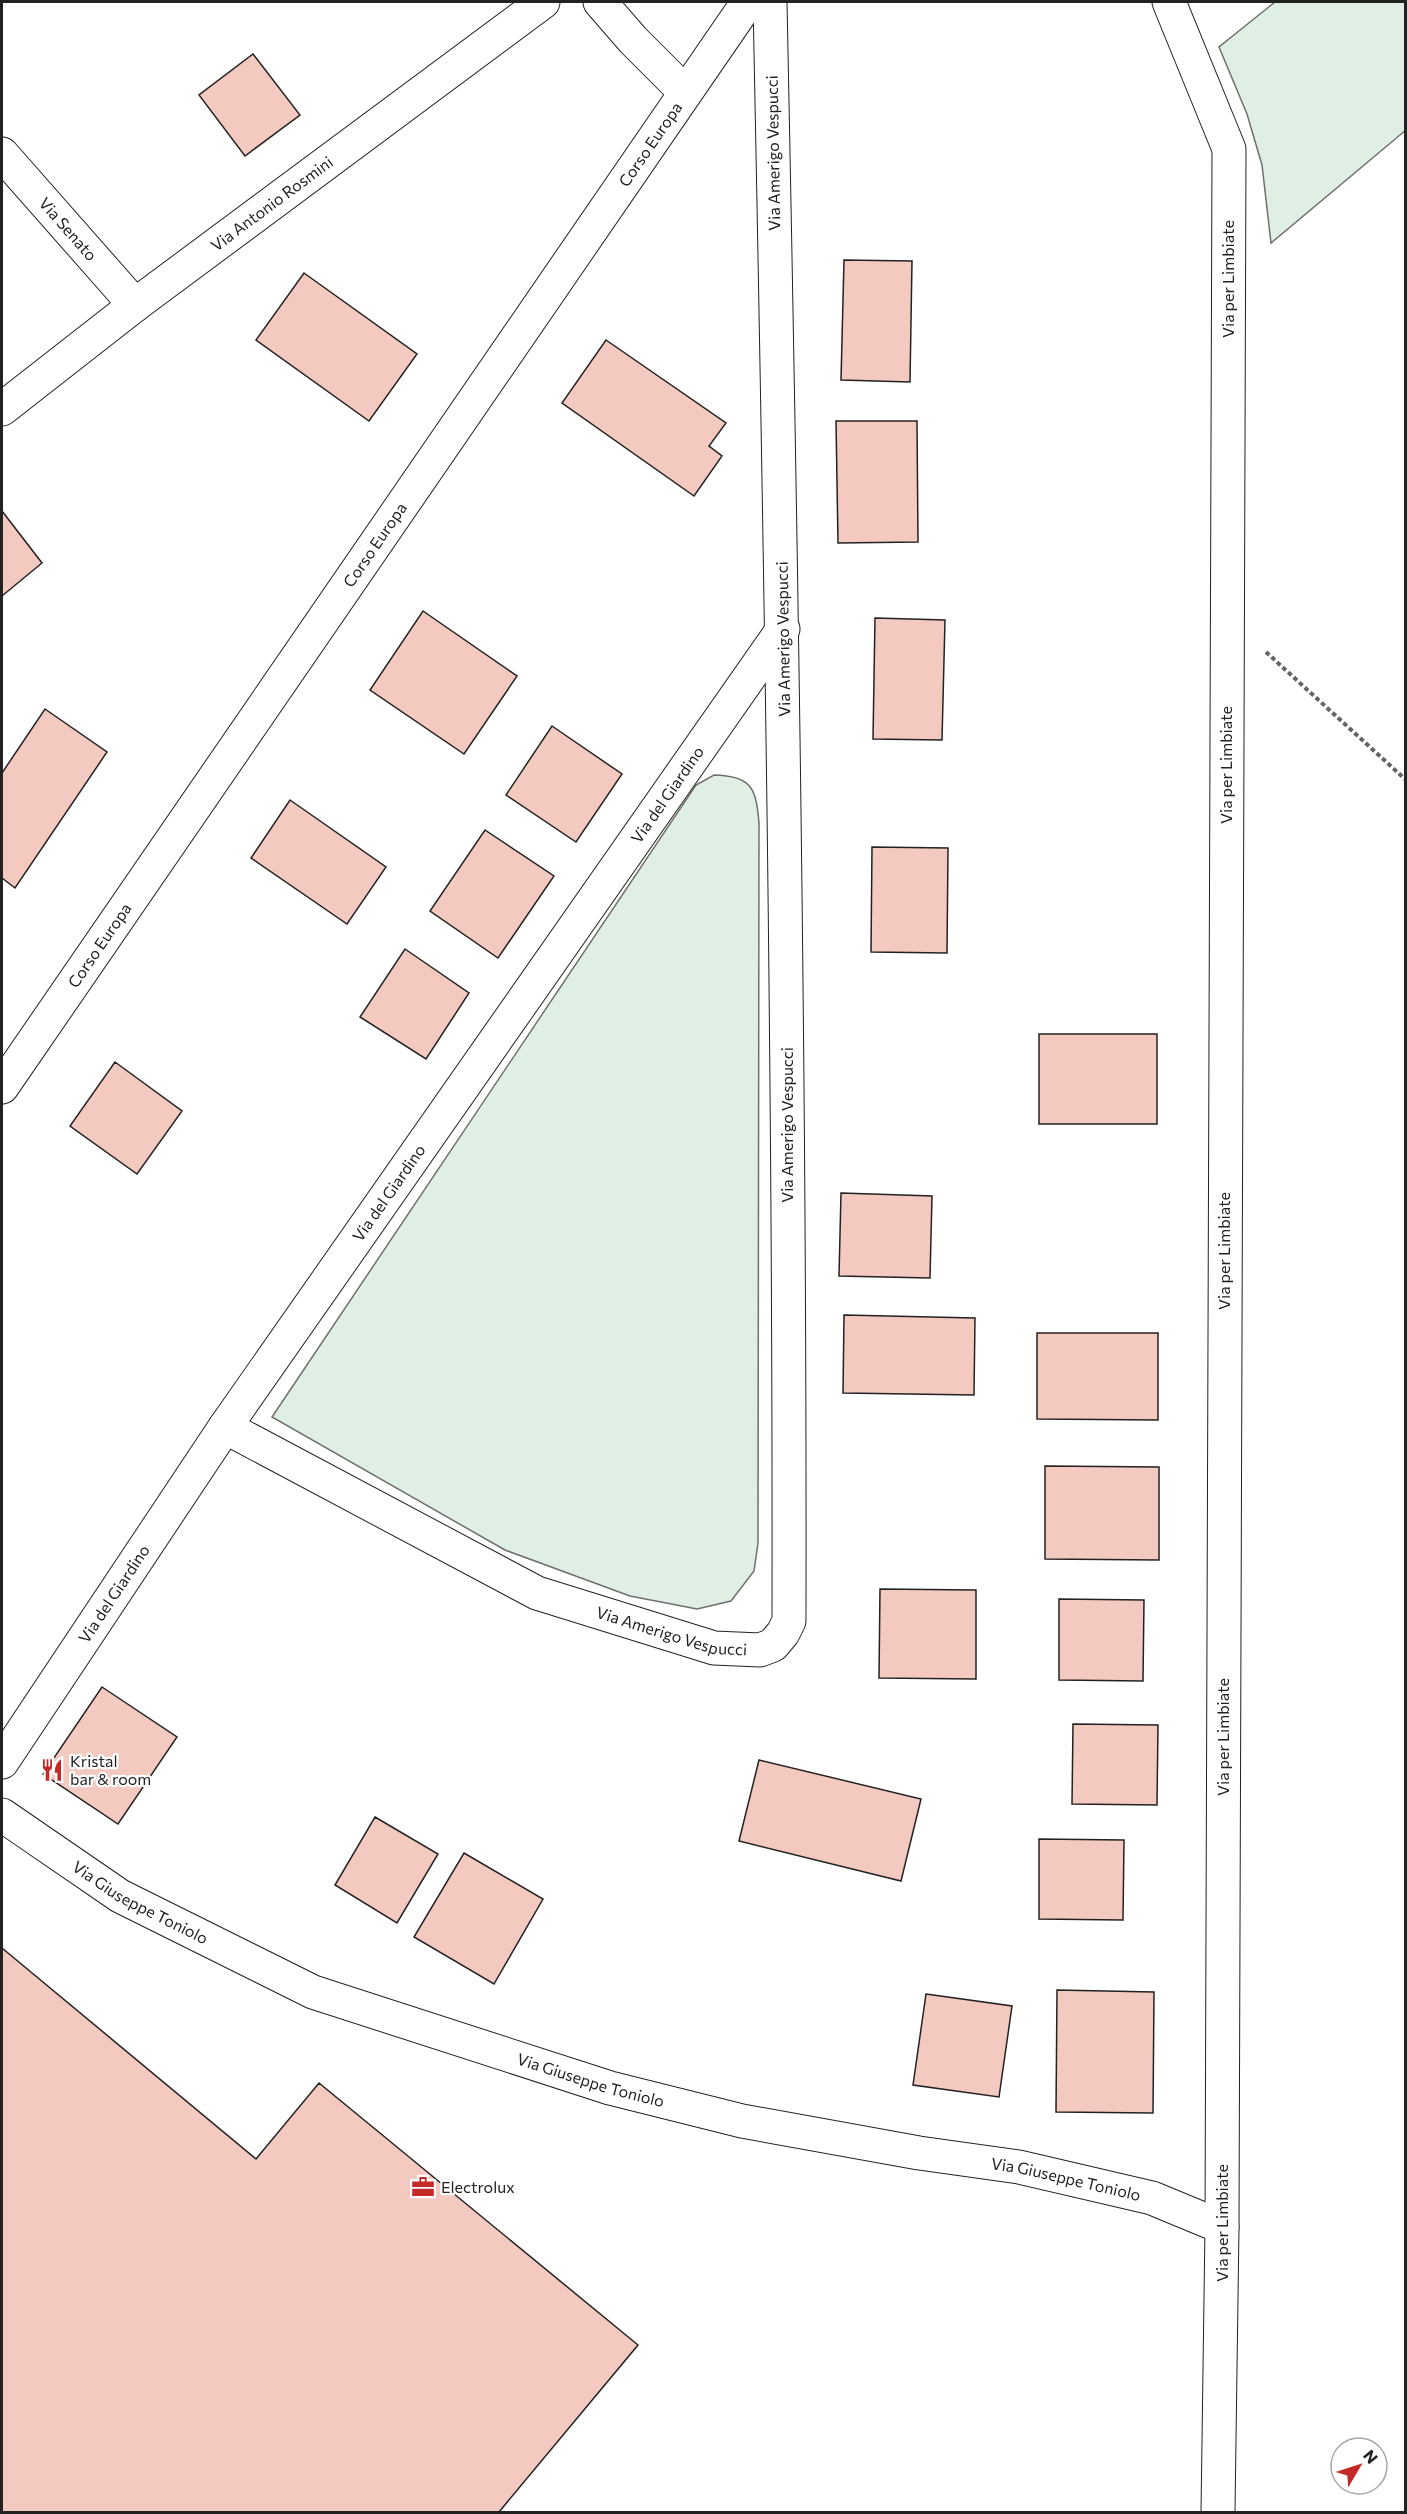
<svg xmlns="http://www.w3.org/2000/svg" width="1407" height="2514" viewBox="0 0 1407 2514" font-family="Commissioner,sans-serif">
<rect width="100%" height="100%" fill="#fff"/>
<!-- green -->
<path fill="#e0efe3" stroke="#6f6f6f" stroke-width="1.5" d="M1275 2H1405L1406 130 1271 243 1262 165 1247 114 1219 47Z
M714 775C752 776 756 788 759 823L758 1543 754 1571 731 1601 697 1609 630 1596 505 1550 272 1417 696 785Z"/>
<!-- building -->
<path fill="#f3c9c0" stroke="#222" stroke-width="1.5" d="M253 54 300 115 245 156 199 95Z
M844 260 912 261 910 382 841 380Z
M304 273 417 354 369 421 256 340Z
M606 340 726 423 709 446 722 456 694 496 562 403Z
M836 421H917L918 542 838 543Z
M2 511 42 563 2 596Z
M423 611 517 676 464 754 370 690Z
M875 618 945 620 942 740 873 739Z
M45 709 107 752 15 888 2 878V773Z
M552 726 622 774 576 842 506 795Z
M290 800 386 867 347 924 251 858Z
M485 830 554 876 498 958 430 911Z
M872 847 948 848 947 953 871 952Z
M405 949 469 993 426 1059 360 1017Z
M1039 1034H1157V1124H1039Z
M115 1062 182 1111 137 1174 70 1126Z
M841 1193 932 1196 930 1278 839 1276Z
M844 1315 975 1318 974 1395 843 1393Z
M1037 1333H1158V1420L1037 1419Z
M1045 1466 1159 1467V1560L1045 1559Z
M880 1589 976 1590V1679L879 1678Z
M1059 1599 1144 1600 1143 1681 1059 1680Z
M102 1687 177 1737 118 1824 43 1774Z
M1073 1724 1158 1725 1157 1805 1072 1804Z
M759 1760 921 1799 901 1881 739 1841Z
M375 1817 438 1854 397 1923 335 1885Z
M1039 1839 1124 1840 1123 1920 1039 1919Z
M464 1853 543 1899 494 1984 414 1937Z
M2 1948 256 2159 319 2083 638 2345 499 2512H2Z
M1057 1990 1154 1992 1153 2113 1056 2112Z
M926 1994 1012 2006 999 2097 913 2085Z"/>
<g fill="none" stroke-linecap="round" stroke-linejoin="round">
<!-- minor casing -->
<g stroke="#222" stroke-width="35">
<g id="minor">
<path d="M600 2 633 40 685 92"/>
<path d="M1169 2 1229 149 1222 2227 1218 2512"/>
<path id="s1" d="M2 154 135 305"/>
<path id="s2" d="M2 409 135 305 543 2"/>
<path id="s3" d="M2 1087 748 2"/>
<path id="s4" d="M225 1427 537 1593 714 1648 760 1650 773 1645 783 1633 789 1621C790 1081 781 541 770 2"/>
<path id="s5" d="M2 1762 225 1427 783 629"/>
<path id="s6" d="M2 1815 120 1896 313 1992 610 2088 742 2121 919 2153 1019 2167 1152 2198 1222 2227"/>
</g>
</g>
<!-- path -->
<path stroke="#646464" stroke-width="4" stroke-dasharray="4.5 3" stroke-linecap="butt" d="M1266 652 1406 780"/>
<!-- minor -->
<use href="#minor" stroke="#fff" stroke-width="33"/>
</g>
<!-- icons -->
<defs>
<g id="restaurant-bare" transform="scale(1.8)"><path d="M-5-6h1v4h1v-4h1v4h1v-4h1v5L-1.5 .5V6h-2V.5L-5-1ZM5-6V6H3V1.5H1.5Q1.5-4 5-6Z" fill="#c62828" stroke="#fff" stroke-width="2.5" paint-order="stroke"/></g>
<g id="office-bare" transform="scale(1.8)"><path d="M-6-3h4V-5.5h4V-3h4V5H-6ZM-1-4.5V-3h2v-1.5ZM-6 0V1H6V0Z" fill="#c62828" stroke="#fff" stroke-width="2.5" paint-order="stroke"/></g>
</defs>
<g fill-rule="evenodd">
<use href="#restaurant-bare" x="52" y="1770"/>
<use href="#office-bare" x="423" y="2187"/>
</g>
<g text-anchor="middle" stroke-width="4.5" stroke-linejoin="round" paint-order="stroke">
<!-- street labels -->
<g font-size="16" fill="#222" stroke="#fff">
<text dy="6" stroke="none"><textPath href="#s3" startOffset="1144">Corso Europa</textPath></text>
<text transform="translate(773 153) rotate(-91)" y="6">Via Amerigo Vespucci</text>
<text dy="6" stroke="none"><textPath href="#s2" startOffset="339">Via Antonio Rosmini</textPath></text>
<text dy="6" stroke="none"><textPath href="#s1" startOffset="100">Via Senato</textPath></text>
<text transform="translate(1228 279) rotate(-90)" y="6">Via per Limbiate</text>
<text dy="6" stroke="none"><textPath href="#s3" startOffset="658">Corso Europa</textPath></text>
<text transform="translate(783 639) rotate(-91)" y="6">Via Amerigo Vespucci</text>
<text transform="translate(1226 765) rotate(-90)" y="6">Via per Limbiate</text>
<text dy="6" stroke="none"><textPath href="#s5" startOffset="1174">Via del Giardino</textPath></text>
<text dy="6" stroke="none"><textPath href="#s3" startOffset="172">Corso Europa</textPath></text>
<text transform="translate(787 1125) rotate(-90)" y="6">Via Amerigo Vespucci</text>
<text dy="6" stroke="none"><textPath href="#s5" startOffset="688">Via del Giardino</textPath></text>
<text transform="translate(1224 1251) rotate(-90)" y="6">Via per Limbiate</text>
<text dy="6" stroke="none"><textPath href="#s5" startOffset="202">Via del Giardino</textPath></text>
<text dy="6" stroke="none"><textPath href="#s4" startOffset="494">Via Amerigo Vespucci</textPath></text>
<text transform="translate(1223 1737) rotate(-90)" y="6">Via per Limbiate</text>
<text dy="6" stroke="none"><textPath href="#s6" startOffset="164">Via Giuseppe Toniolo</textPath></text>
<text dy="6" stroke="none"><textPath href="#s6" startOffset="650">Via Giuseppe Toniolo</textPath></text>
<text dy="6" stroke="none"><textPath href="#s6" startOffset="1136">Via Giuseppe Toniolo</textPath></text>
<text transform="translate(1222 2223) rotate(-90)" y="6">Via per Limbiate</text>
</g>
<!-- poi labels -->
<g font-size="16" fill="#222" stroke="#fff" text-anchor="start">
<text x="70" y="1767">Kristal<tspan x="70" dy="18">bar &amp; room</tspan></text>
<text x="441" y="2193">Electrolux</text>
</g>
</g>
<!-- border -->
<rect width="1407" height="2514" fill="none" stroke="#222222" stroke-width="6"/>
<!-- north arrow -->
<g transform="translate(1359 2466) rotate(51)"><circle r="28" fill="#ffffff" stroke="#a7a7a7" stroke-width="1.5"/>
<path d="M0-4.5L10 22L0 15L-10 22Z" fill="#c62828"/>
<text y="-9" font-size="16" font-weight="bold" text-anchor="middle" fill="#222222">N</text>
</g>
</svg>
